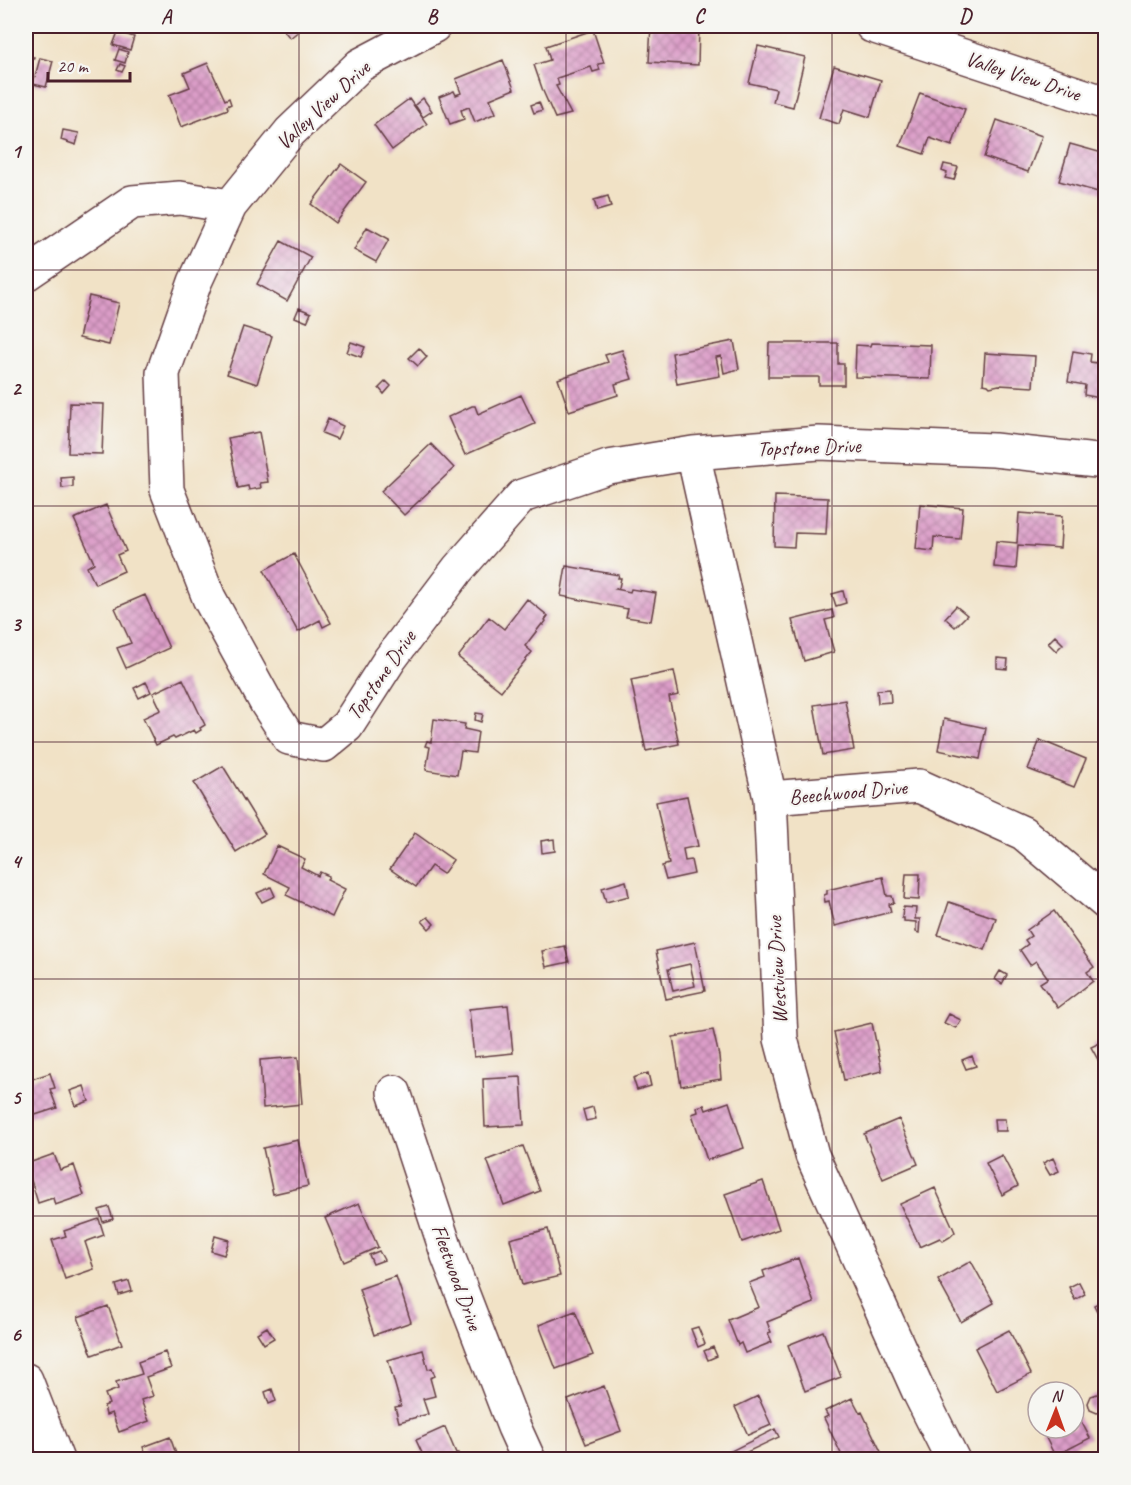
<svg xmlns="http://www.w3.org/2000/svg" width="1131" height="1485" viewBox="0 0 1131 1485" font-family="Caveat,sans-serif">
<defs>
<pattern id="building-cross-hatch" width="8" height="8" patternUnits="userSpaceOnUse" patternTransform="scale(1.5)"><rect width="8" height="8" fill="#db9dc8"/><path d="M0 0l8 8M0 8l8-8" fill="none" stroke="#b47fa3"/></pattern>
</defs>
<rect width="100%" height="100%" fill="#f6f6f2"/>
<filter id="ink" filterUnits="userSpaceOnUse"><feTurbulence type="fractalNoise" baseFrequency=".0167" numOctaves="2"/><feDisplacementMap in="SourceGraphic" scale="12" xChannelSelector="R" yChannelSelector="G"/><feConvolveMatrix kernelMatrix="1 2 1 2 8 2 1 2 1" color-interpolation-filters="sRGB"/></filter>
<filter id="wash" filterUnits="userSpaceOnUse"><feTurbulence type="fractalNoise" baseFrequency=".008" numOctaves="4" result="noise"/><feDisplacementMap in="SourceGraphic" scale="24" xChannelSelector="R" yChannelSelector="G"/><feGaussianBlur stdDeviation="1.35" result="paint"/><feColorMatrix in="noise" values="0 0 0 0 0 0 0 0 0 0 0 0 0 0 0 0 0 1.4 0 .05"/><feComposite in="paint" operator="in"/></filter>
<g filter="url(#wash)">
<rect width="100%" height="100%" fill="#f1e2c6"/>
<g id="blocks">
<!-- building -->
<path fill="url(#building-cross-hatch)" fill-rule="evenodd" d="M280 26H305L290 38Z
M651 26H699L698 65 649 62Z
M593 30 604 63 598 64 600 70 593 72 591 67 557 78 559 85 556 86 571 114 555 118 543 91 534 65 550 60 546 46Z
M118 32 134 37 130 50 113 45Z
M758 46 805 57 793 107 773 102 776 89 749 83Z
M26 47 29 48 27 56 34 57 31 64 26 62Z
M119 49 128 52 125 63 115 60Z
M40 58 53 61 46 87 33 84Z
M503 60 514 89 490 99 496 113 475 122 469 107 461 110 464 119 450 124 439 97 454 91 456 95 461 93 456 79Z
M208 63 225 100 229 98 231 104 227 106 228 109 181 127 169 95 190 87 184 73Z
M120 64 125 66 122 72 117 70Z
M834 66 881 80 870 117 844 109 839 124 819 118Z
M920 93 965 109 952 146 930 138 924 154 900 146Z
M423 98 432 111 423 117 415 105Z
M409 99 427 124 392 150 374 125Z
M539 102 542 110 534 113 531 105Z
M997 120 1042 136 1028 172 984 157Z
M63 130 79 133 76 145 61 140Z
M1070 144 1106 154 1105 194 1059 181Z
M341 164 366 182 336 223 311 204Z
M944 164 958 167 954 180 945 178 947 173 942 171Z
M608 196 611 207 597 211 594 200Z
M367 227 389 239 376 262 354 250Z
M281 241 311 257 287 301 257 284Z
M89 296 119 303 109 345 79 338Z
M299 308 311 313 307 322 295 317Z
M243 327 272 336 257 384 227 374Z
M734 341 739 369 724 373 721 356 716 357 720 376 677 384 672 353Z
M351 342 365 347 361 357 347 352Z
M769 343H838V364H844V385H819V377H768Z
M871 343 931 345 930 379 855 377 856 345 870 346Z
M419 348 427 357 418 366 409 358Z
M622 350 632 379 615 384 618 395 569 411 558 379 608 362 605 355Z
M1073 351 1091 354 1090 362 1106 364V399L1084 395 1085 385 1068 382Z
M985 353 1035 356 1033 387 999 385 990 387 988 385 983 384Z
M386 381 391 386 384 394 379 388Z
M521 395 535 424 465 455 448 417 472 406H475L478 414Z
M70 403 104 404 102 454 68 453Z
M328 419 343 426 337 439 322 433Z
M259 432 268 482 260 483 261 488 249 490 248 486 238 488 228 438Z
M431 444 454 468 404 515 381 491Z
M73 477V487L62 488 61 478Z
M775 496 828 498 826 534 795 533 794 547 774 546Z
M920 504 963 508 960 539 934 537 933 551 916 549Z
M106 505 126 551 117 555 124 571 95 584 87 567 94 563 74 519Z
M1019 513 1062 516 1060 548 1018 545 1016 569 994 567 996 541 1017 543Z
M294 554 331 623 323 627 320 620 298 632 264 570Z
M566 566 619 575 618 578H621L619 588 616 589 630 592 631 589 656 593 651 621 626 617 628 609 561 596Z
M843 591 846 603 836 606 832 594Z
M145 595 169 648 126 668 117 648 131 643 115 608Z
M527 599 548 616 545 620 546 621 543 625 542 624 525 646 532 652 501 691 458 657 489 617 504 629Z
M956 606 967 615 955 627 945 618Z
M832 610 834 618 825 620 834 652 804 661 792 620Z
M1055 636 1063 644 1056 651 1048 643Z
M997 658 1008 659 1007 669 997 668Z
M674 671 679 695 669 697 679 744 646 751 631 680Z
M183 679 205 725 200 728 201 730 196 733 194 730 175 739 173 737 156 745 143 718 161 710 153 693Z
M146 682 151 692 139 698 134 688Z
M890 689 891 702 878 703 877 690Z
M845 700 854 750 823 755 814 705Z
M476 713 483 714 481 722 475 720Z
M434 719 465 724 464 729 478 732 475 753 461 751 457 775 426 770 430 747 425 746 427 741 431 742Z
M944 719 986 728 980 759 938 750Z
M1040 740 1086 759 1074 787 1028 769Z
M223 766 265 834 236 852 194 783Z
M687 796 698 846 683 849 685 861 691 860 694 874 666 880 662 866 669 864 656 802Z
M415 833 453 860 443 874 431 866 416 887 390 869Z
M554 839 555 851 542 853 541 841Z
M277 846 305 859 301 867 318 876 320 872 329 876 327 880 345 889 332 917 286 895 290 887 264 874Z
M906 874H920L919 900 904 899Z
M883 877 887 896H892L894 903 889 904 891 912 835 926 829 901 825 902 824 895 827 894V890Z
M626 881 629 896 606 902 602 888Z
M271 887 275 896 262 902 257 893Z
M949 902 996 918 985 950 938 935Z
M903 907 916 908 915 919H920L919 933 916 932V922L904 921V918H902Z
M1054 911 1094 967 1087 972 1093 981 1058 1008 1040 983 1048 978 1036 961 1030 965 1020 950 1028 944 1025 940 1031 936 1027 930Z
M428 917 434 924 429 929 422 921Z
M695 942 705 991 666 999 656 951ZM690 964 695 986 673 991 668 969Z
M565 946 569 962 546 967 542 951Z
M1000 971 1007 975 1002 984 995 979Z
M508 1005 513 1053 474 1057 469 1009Z
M949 1014 961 1020 956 1028 944 1023Z
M872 1023 882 1071 844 1080 834 1032Z
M713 1030 719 1056 721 1079 681 1086 673 1037Z
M1106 1040V1074L1091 1047Z
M972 1056 976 1066 966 1069 962 1060Z
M298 1057 302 1104 263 1108 260 1060Z
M26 1059 32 1079 50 1073 55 1088 50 1089 57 1108 29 1117 26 1105Z
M648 1073 651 1086 637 1090 633 1078Z
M521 1077 524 1125 485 1127 483 1079Z
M84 1086 89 1101 76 1106 70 1091Z
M729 1102 744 1148 707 1160 692 1114 698 1112 697 1107 704 1105 706 1110Z
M593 1107 596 1119 586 1121 583 1110Z
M899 1119 918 1164 883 1179 864 1134Z
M994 1119H1005L1006 1131H995Z
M298 1140 308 1186 273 1194 263 1148Z
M523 1146 540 1191 504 1205 487 1160Z
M54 1154 60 1170 74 1165 84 1195 55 1205 53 1198 38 1203 26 1164Z
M1002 1155 1018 1186 1002 1195 986 1163Z
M1053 1158 1059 1171 1050 1175 1043 1163Z
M763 1181 779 1229 742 1242 725 1194Z
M935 1188 955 1232 950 1237 943 1241 940 1238 920 1247 900 1204Z
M359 1203 378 1247 344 1262 325 1218Z
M109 1207 113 1219 103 1222 99 1210Z
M99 1219 104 1235 85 1242 94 1269 65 1279 52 1240 66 1236 64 1231Z
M548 1229 560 1276 522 1285 510 1239Z
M215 1236 229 1240 224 1255 211 1251Z
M379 1251 384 1260 373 1264 369 1255Z
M798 1258 814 1303 767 1322 771 1332 768 1333 772 1342 745 1353 741 1343 738 1345 728 1320 759 1307 749 1283 765 1277 763 1271Z
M971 1261 994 1303 961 1322 938 1280Z
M396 1276 411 1322 374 1335 359 1289Z
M129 1281 132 1291 119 1295 116 1285Z
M1079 1282 1085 1294 1075 1300 1069 1287Z
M1100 1302 1103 1309 1097 1311 1094 1305Z
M108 1306 122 1344 92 1355 78 1317Z
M575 1311 593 1355 556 1369 539 1325Z
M267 1327 274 1338 264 1344 257 1333Z
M698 1327 705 1344 698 1347 691 1329Z
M1009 1330 1031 1374 997 1391 975 1348Z
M823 1331 841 1377 805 1391 788 1345Z
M713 1347 717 1356 708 1360 704 1351Z
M423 1350 428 1369 432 1368 435 1376 430 1378 435 1396 423 1399 428 1414 399 1422 395 1407 401 1406 388 1360Z
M165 1352 171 1368 146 1377 153 1396 141 1400 149 1421 119 1432 112 1413 106 1415 104 1406 109 1404 105 1394 118 1389 116 1382 142 1374 138 1362Z
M604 1386 621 1431 586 1444 568 1400Z
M272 1389 276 1401 269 1404 265 1392Z
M1100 1393 1106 1395V1410L1097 1413 1090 1410 1088 1403 1091 1396Z
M758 1396 771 1425 748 1435 735 1407Z
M852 1398 860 1413 862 1412 883 1456 875 1460H844L824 1418 828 1416 825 1411Z
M1074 1408 1090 1438 1055 1456 1041 1428H1074Z
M445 1427 456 1453H458L461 1460H421L419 1454 422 1453 416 1440Z
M775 1429 779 1437 732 1459 729 1452Z
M170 1437 176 1454 174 1455 176 1460H148L143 1447Z"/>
</g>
</g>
<g filter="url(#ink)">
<use href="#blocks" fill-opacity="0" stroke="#633c42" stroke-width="1.5"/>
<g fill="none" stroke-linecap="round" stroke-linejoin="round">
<!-- minor casing -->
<g stroke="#633c42" stroke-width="36">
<path id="minor" d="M434 26 360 65 290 132 230 206 195 282 163 373 167 490 209 598 267 704 289 738 324 745 347 726 390 659 458 569 522 496 608 467 693 453 819 443 994 450 1106 462
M872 26 1106 103
M26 274 132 202 180 198 230 206
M693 453 770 798 781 1039 812 1155 918 1390 953 1460
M770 798 919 786 1023 833 1106 903
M394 1092 448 1256 514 1427 529 1460
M26 1380 57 1460"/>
</g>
<!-- minor -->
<use href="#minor" stroke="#fff" stroke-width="33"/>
</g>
</g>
<!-- grid -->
<path fill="none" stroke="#4a1f2b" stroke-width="1.5" stroke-opacity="0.55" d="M299 26V1460M566 26V1460M832 26V1460M26 270H1106M26 506H1106M26 742H1106M26 979H1106M26 1216H1106"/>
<g text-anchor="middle" stroke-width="4.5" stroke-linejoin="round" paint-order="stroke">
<!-- street labels -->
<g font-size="21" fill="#4a1f2b" stroke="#f6f6f2">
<text transform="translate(1023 76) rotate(18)" y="7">Valley View Drive</text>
<text transform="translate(323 105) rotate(-43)" y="7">Valley View Drive</text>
<text transform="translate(809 447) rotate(-2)" y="7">Topstone Drive</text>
<text transform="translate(381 675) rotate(-55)" y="7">Topstone Drive</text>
<text transform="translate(848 792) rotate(-5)" y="7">Beechwood Drive</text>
<text transform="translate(777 970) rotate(-93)" y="7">Westview Drive</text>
<text transform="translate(457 1277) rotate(70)" y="7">Fleetwood Drive</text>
</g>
</g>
<!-- margin -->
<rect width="1131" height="1485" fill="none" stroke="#f6f6f2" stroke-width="66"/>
<!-- north arrow -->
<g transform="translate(1056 1410) rotate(1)"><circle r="28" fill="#f6f6f2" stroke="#b1a0a2" stroke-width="1.5"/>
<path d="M0-4.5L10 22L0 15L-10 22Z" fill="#c8321e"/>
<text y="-9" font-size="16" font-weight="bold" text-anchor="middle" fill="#4a1f2b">N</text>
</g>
<!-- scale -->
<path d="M48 72v9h82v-9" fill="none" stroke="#4a1f2b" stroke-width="3"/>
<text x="57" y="72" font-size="18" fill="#4a1f2b" stroke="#f6f6f2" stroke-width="4.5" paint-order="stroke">20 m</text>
<rect x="33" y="33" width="1065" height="1419" fill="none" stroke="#4a1f2b" stroke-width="2"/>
<g font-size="20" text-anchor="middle" font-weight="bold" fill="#4a1f2b">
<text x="166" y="23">A</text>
<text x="432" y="23">B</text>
<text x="699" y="23">C</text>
<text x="965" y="23">D</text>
<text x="16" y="158">1</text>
<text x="16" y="395">2</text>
<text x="16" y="631">3</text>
<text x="16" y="868">4</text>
<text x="16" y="1104">5</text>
<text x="16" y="1341">6</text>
</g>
</svg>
